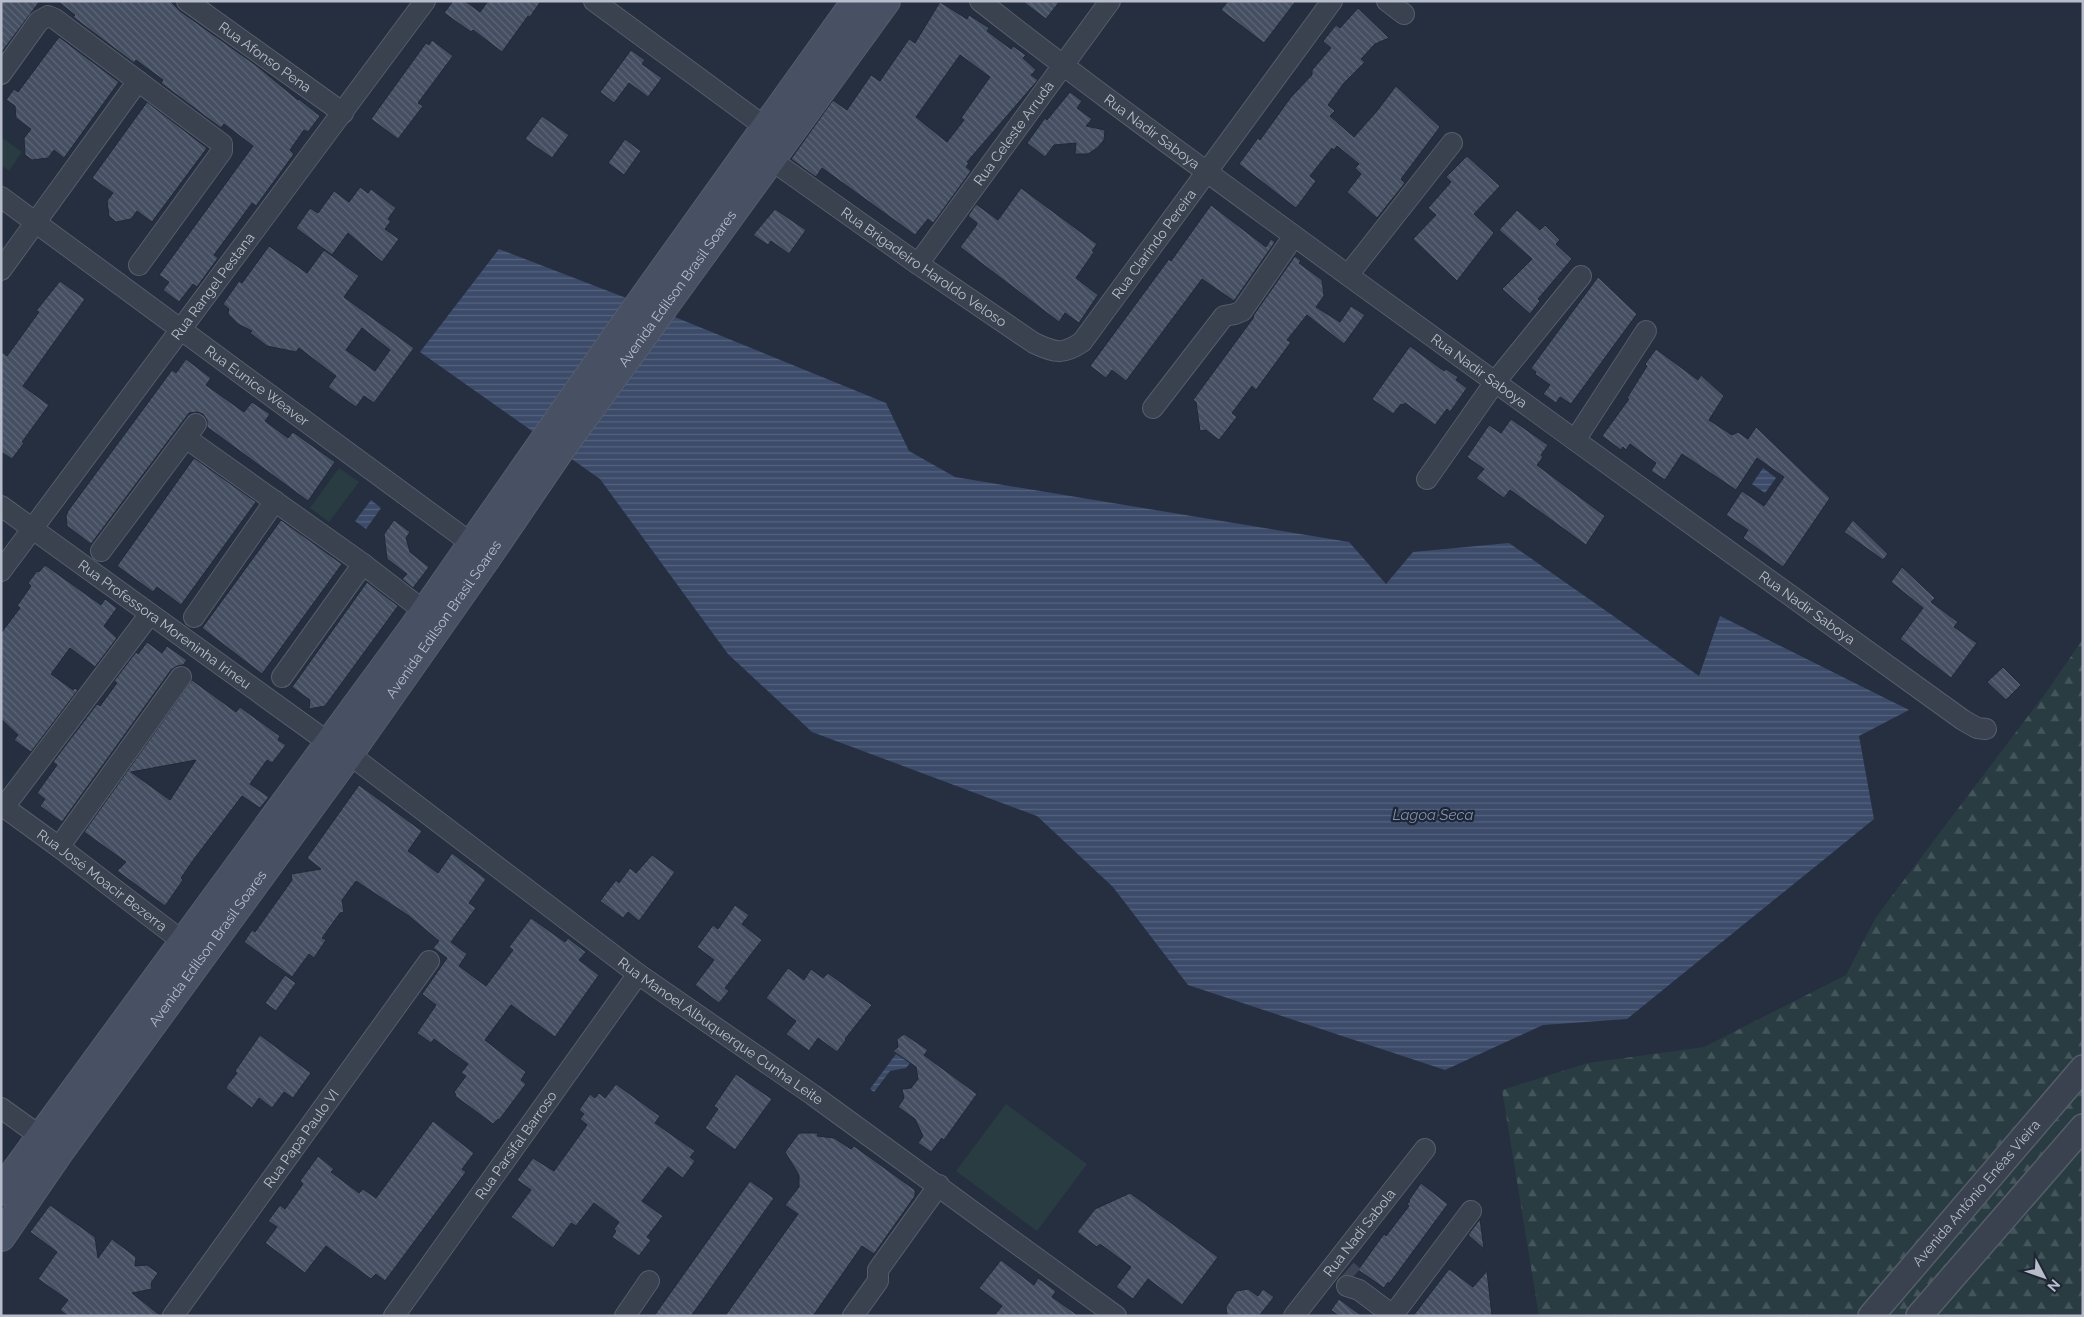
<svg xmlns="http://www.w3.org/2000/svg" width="2084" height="1317" viewBox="0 0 2084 1317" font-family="Raleway,sans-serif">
<defs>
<pattern id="forest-firs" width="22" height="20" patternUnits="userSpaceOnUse" patternTransform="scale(1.25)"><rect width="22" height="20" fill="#283c41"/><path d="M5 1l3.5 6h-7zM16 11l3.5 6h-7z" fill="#45565b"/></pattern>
<pattern id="water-rules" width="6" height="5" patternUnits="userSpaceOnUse" patternTransform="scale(1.25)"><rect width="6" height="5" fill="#3c4b69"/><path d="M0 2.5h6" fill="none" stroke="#56637d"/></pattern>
<pattern id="building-back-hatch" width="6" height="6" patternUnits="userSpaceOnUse" patternTransform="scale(1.25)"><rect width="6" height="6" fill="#454f62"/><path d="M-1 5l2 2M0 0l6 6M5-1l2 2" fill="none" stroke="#5e6677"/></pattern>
</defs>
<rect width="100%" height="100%" fill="#262f40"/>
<!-- forest -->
<path fill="url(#forest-firs)" d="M2083 639V1316H1539L1502 1090 1588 1063 1704 1047 1846 975 1876 917 2047 691Z"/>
<!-- green -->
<path fill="#283c41" d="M1 137 22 152 9 171 1 165Z
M339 468 359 482 329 522 310 508Z
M1006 1104 1087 1164 1037 1231 956 1171Z"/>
<!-- water -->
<path fill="url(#water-rules)" d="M499 249 660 311 886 403 909 451 955 477 1349 542 1386 584 1413 552 1509 543 1699 676 1720 616 1909 710 1859 736 1874 819 1627 1019 1543 1025 1445 1070 1188 985 1113 887 1037 816 812 732 728 654 600 479 420 352Z
M1763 468 1776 478 1765 493 1752 484Z
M371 500 381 508 366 529 355 521Z
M896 1054 910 1063 906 1068 890 1071 874 1092 870 1089Z"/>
<!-- building -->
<path fill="url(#building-back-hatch)" stroke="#212937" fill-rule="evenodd" d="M1 1H40L1 53Z
M57 1H170L180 11 257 66 298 100 299 99 320 116 308 132 304 130 290 150 294 154 256 206 252 203 214 255 218 258 197 287 193 284 179 302 163 290 169 282 159 275 253 146 224 124 221 128 161 83 163 80 136 60 134 63 73 17 75 15Z
M453 1H465L480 12 488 1H541L530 17 528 16 502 52 473 30 471 32 444 13Z
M1022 1H1060L1046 19Z
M1228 1H1296L1264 43 1221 10Z
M940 2 967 19 969 15 989 28 987 31 1011 49 1013 46 1026 55 1023 58 1036 70 1031 75 1038 80 967 162 969 163 966 167 971 171 937 218 933 223 928 219 915 235 822 168 816 177 791 159 833 100 847 110 871 75 880 81 909 39 915 43ZM960 55 990 77 961 118 964 120 947 142 916 117Z
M1358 8 1389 38 1375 44 1361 59 1365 62 1344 83 1328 105 1335 111 1330 116 1354 137 1377 111 1396 86 1440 127 1401 179 1405 183 1377 218 1347 192 1361 174 1355 168 1359 164 1337 146 1334 150 1332 148 1310 176 1316 181 1296 208 1239 164 1258 138 1260 140 1291 97 1312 75V70L1331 48 1323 41 1336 25 1340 28Z
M59 37 119 82 64 158 54 150 48 158 32 160 25 155 24 138 31 129 16 118 15 106 6 100 14 89 18 92Z
M432 40 453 56 418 103 423 106 398 139 371 119 426 43 429 45Z
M631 50 645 60 642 64 662 78 648 97 629 83 614 103 600 92Z
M1070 92 1082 101 1077 108 1092 119 1086 126 1105 130 1104 140 1097 148 1088 154H1075L1076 143 1054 145 1045 157 1027 143 1045 118 1047 120Z
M147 102 207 148 152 222 137 211 131 219 116 222 109 216 107 201 113 193 92 178Z
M542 116 569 135 552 158 525 139Z
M625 139 641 151 624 175 608 163Z
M1467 156 1500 186 1474 214 1494 233 1457 281 1413 239 1436 215 1428 208 1451 182 1446 177Z
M360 187 368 193 371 189 396 208 388 219 391 221 385 229 399 239 382 262 348 233 332 255 296 228 310 208 318 213 334 191 349 202Z
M1021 188 1097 244 1092 251 1094 252 1076 278 1098 295 1079 323 1065 313 1059 322 960 247 976 226 977 223 968 216 976 204 998 220Z
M1211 205 1266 247 1271 239 1275 242 1234 301 1202 279 1126 381 1112 370 1106 378 1090 366 1169 259 1171 261Z
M775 209 806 230 789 254 771 241 768 245 753 235Z
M1517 210 1540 230 1545 225 1560 240 1556 244 1572 259 1538 299 1540 301 1530 314 1502 289 1532 259 1499 230Z
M269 246 307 273 324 250 359 276 344 297 414 348 374 403 364 396 356 407 328 387 336 376 320 364 299 348 296 352 267 346 250 333 252 331 238 324 228 314 229 309 223 304 239 281 242 283ZM362 328 390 350 375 371 346 350Z
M1295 256 1301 261 1299 263 1322 280 1324 296 1316 307 1340 322 1351 306 1365 315 1344 344 1307 315 1287 340 1291 342 1256 390 1252 386 1232 413 1237 417 1219 440 1206 430 1200 431 1196 402 1193 400 1254 317 1253 316Z
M1598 277 1637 314 1571 404 1560 397 1556 403 1543 394 1550 385 1535 374 1536 372 1531 368Z
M60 281 85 299 23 386 49 405 22 442 24 443 12 459 1 452V351L7 356 39 312 36 311Z
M1410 346 1444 371 1446 369 1458 377 1456 380 1467 388 1450 412 1447 409 1435 425 1405 403 1403 405 1401 404 1393 414 1372 399Z
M1656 349 1698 380 1701 375 1724 396 1709 420 1732 435 1738 432 1748 439 1756 427 1830 498 1783 567 1743 538 1748 530 1726 515 1742 491 1764 506 1784 477 1757 458 1736 490 1682 454 1665 480 1651 471 1656 463 1630 444 1626 450 1623 447 1621 450 1602 436 1629 399 1627 398 1647 366 1645 364Z
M186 359 211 378 206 385 244 412 252 402 270 414 265 421 288 438 293 432 335 462 308 501 207 427V420L203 414 197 412 189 413 91 544 67 526 66 516 68 511 172 370 176 373Z
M1511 419 1548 445 1541 455 1543 457 1537 465 1605 516 1586 545 1510 490 1504 498 1476 478 1484 469 1467 457 1489 425 1501 433Z
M194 458 256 502 181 605 157 587 153 592 117 566Z
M281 520 342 564 262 674 202 628Z
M394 520 410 532 406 538 410 552 429 567 413 588 402 579 407 574 387 559 384 534Z
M1853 520 1888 554 1883 560 1844 532Z
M45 565 101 605 105 599 117 608 104 626 117 638 95 667 70 648 51 674 73 690 75 688 78 690 31 752 14 740 18 735 1 719V633L20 608 17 606 31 586 28 583 37 571 39 572Z
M1902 567 1935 598 1931 602 1958 622 1954 627 1977 643 1951 678 1900 639 1923 608 1891 582Z
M367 582 398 606 325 706 309 709 310 700 292 687Z
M147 642 162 653 167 646 187 660 183 665 177 666 171 670 62 822 40 806 45 799 37 793 57 765 53 762 97 704 100 706 117 683 114 681 136 652 138 654Z
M2003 667 2021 685 2006 700 1987 682Z
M192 680 236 712 240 707 280 736 278 740 286 745 272 763 267 760 250 784 269 797 260 808 242 796 194 859 181 878 183 880 165 906 117 871 126 862 84 832ZM196 760 170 800 131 772Z
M359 785 422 831 408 851 438 873 452 853 486 879 469 903 476 908 451 942 467 954 459 966 486 986 513 950 509 947 531 918 565 942 568 938 586 952 579 960 599 975 555 1037 511 1005 485 1040 526 1072 521 1080 526 1084 499 1120 498 1119 493 1124 455 1096 456 1094 454 1092 466 1076 461 1073 468 1064 434 1039 431 1043 417 1033 436 1005 422 994 447 958 433 948 439 941 409 916 356 881 342 900 344 912 340 913 322 938 326 940 314 958 309 954 292 977 244 942 252 930 255 932 292 880 291 874 321 869 307 858Z
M652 855 675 872 639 921 628 912 623 918 600 901 616 880 619 883 630 868 636 873Z
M735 905 749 915 742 924 762 940 725 988 729 991 719 1003 695 985 714 960 697 947 713 925 718 929Z
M788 968 804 980 811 969 823 978 828 973 872 1005 845 1039 846 1040 837 1052 818 1038 809 1051 786 1034 796 1021 766 998Z
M285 975 296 983 276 1011 265 1003Z
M904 1034 928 1050 924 1055 977 1094 944 1140 942 1138 931 1152 918 1143 923 1136 915 1119 898 1107 904 1098 902 1089 911 1088 918 1079 916 1067 893 1051 898 1047 897 1039Z
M260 1035 311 1073 293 1098 284 1092 272 1108 259 1098 252 1108 227 1089 226 1087 237 1073 235 1071Z
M736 1074 772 1099 735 1150 705 1128 718 1109 714 1106Z
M616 1084 660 1116 655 1123 695 1151 690 1157 695 1161 683 1178 668 1167 642 1201 663 1216 647 1237 651 1240 639 1256 612 1237 616 1231 614 1229 619 1222 594 1203 576 1226 571 1223 553 1248 511 1217 531 1190 517 1180 533 1158 554 1171 587 1125 580 1119 584 1114 579 1110 590 1094 595 1098 599 1093 605 1098Z
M433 1121 474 1153 462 1169 466 1172 385 1281 376 1274 371 1279 326 1246 305 1273 265 1243 277 1227 268 1221 280 1205 285 1209 303 1184 300 1181 318 1156 334 1169 331 1172 359 1193 363 1189 376 1198Z
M799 1133H818L817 1136 834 1138 851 1149 854 1146 915 1190V1196L874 1254 862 1246 813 1316H725L798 1214 785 1205 799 1187V1175L785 1152Z
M750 1181 774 1198 704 1298 691 1316H654Z
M1421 1183 1448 1204 1389 1284 1388 1282 1384 1288 1358 1270 1384 1234 1386 1236 1409 1206 1407 1204 1410 1201 1409 1200Z
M1130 1193 1218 1257 1182 1305 1148 1279 1133 1299 1116 1287 1131 1267 1100 1244 1097 1247 1077 1232 1095 1209Z
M50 1205 95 1237 98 1258 112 1239 136 1257 135 1266 147 1265 158 1273 151 1283 152 1289 132 1293 161 1316H68L60 1310 68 1300 38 1279 57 1252 30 1232Z
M1480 1219 1484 1249 1468 1235Z
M1001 1260 1034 1285 1038 1278 1056 1291 1052 1297 1079 1316H994L1002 1306 979 1288Z
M1449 1269 1473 1287 1487 1271 1492 1316H1413Z
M1248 1289 1258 1296 1263 1289 1274 1297 1259 1316H1227L1226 1307 1235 1293 1237 1291Z
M1339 1299 1362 1316H1339L1331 1310Z"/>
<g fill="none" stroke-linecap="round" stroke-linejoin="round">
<!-- minor-tunnel -->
<path stroke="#3c4455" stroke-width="20" stroke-dasharray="20 10" stroke-linecap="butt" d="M1347 1270 1354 1276"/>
<!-- minor casing -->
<g stroke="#555d6b" stroke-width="22">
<g id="minor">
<path id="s1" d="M187 1 343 113"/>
<path d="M594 1 765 127"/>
<path id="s2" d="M980 1C1102 97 1228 187 1353 279 1556 427 1759 573 1963 720L1977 728 1986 729"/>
<path d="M1387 1 1404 14"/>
<path d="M1 74 39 21 48 16 55 19 222 144V151L139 265"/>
<path id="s3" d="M770 159 918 264 1034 343C1055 353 1063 355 1082 342L1332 1"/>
<path id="s4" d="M1 197 483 552"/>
<path id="s5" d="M918 264 1110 1"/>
<path d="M1 270 138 81"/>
<path d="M1348 275 1452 143"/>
<path d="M1153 408 1224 316 1235 314 1242 311 1294 236"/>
<path d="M186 438 363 564 424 611"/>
<path d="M1575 440 1646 331"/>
<path d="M1427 479 1495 382 1581 276"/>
<path id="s6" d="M1 506 329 743 349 754 638 974 813 1095 1116 1316"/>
<path d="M101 551 196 424"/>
<path id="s7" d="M1 571 425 1"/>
<path d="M194 617 275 501"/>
<path d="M282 677 363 564"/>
<path id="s8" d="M1 805 59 847 194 950"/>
<path d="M4 807 150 614"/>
<path d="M59 847 181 677"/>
<path d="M1 1108 51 1144"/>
<path d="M1347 1286 1359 1290 1394 1316"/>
<path d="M1393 1315 1471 1211"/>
<path id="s9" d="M173 1316 429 961"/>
<path id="s10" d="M394 1316 638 974"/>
<path d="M625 1316 649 1281"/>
<path d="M853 1316 878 1281V1270L939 1185"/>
<path id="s11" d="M1294 1316 1425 1149"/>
</g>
</g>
<!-- tertiary casing -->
<g stroke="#555d6b" stroke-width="28">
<g id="tertiary">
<path id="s12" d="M1871 1316 2083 1068"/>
<path d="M1919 1316 2083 1127"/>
</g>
</g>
<!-- secondary casing -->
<g stroke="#555d6b" stroke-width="30">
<g id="secondary">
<path d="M1 1191 414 627 640 303 856 1"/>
<path id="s13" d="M1 1237 60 1151 349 754 488 556 560 450 886 1"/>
</g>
</g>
<!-- minor -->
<use href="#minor" stroke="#3a4250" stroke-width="20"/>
<!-- tertiary -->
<use href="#tertiary" stroke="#3a4250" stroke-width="25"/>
<!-- secondary -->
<use href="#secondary" stroke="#485063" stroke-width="28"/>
</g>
<g text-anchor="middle" stroke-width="4.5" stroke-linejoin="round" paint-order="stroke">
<!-- street labels -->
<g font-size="14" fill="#b7bdcb" stroke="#1f2635">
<text dy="5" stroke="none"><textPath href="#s1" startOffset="96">Rua Afonso Pena</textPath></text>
<text dy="5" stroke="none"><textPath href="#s5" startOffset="162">Rua Celeste Arruda</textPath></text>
<text dy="5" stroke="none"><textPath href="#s2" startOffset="216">Rua Nadir Saboya</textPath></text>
<text dy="5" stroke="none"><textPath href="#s3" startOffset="495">Rua Clarindo Pereira</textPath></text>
<text dy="5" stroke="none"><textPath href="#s3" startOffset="188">Rua Brigadeiro Haroldo Veloso</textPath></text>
<text dy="5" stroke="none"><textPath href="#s7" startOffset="355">Rua Rangel Pestana</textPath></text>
<text dy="5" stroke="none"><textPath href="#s13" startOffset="1165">Avenida Edilson Brasil Soares</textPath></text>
<text dy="5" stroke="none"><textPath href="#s2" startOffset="621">Rua Nadir Saboya</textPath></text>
<text dy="5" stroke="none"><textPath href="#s4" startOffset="318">Rua Eunice Weaver</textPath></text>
<text dy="5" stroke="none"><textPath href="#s2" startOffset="1026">Rua Nadir Saboya</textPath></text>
<text dy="5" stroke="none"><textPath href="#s13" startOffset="760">Avenida Edilson Brasil Soares</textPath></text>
<text dy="5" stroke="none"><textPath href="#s6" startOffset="202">Rua Professora Moreninha Irineu</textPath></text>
<text dy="5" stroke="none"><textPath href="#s8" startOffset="126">Rua José Moacir Bezerra</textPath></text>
<text dy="5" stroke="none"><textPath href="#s13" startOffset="355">Avenida Edilson Brasil Soares</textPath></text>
<text dy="5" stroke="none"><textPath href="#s6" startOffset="891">Rua Manoel Albuquerque Cunha Leite</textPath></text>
<text dy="5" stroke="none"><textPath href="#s9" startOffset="219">Rua Papa Paulo VI</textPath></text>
<text dy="5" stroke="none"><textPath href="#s10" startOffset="210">Rua Parsifal Barroso</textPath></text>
<text dy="5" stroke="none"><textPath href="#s12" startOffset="162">Avenida Antônio Enéas Vieira</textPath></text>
<text dy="5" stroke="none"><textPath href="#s11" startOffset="106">Rua Nadi Sabola</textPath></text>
</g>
<!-- water labels -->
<g font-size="15" font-style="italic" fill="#7e90b2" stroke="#1f2635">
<text x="1433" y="820">Lagoa Seca</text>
</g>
</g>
<!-- border -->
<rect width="2084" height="1317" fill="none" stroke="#b7bdcb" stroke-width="5"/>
<!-- north arrow -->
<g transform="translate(2044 1277) rotate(131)" stroke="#1f2635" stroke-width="4" paint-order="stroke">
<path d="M0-4L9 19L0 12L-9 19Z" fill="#b7bdcb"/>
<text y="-8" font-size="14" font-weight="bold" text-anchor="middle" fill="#b7bdcb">N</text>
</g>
</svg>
